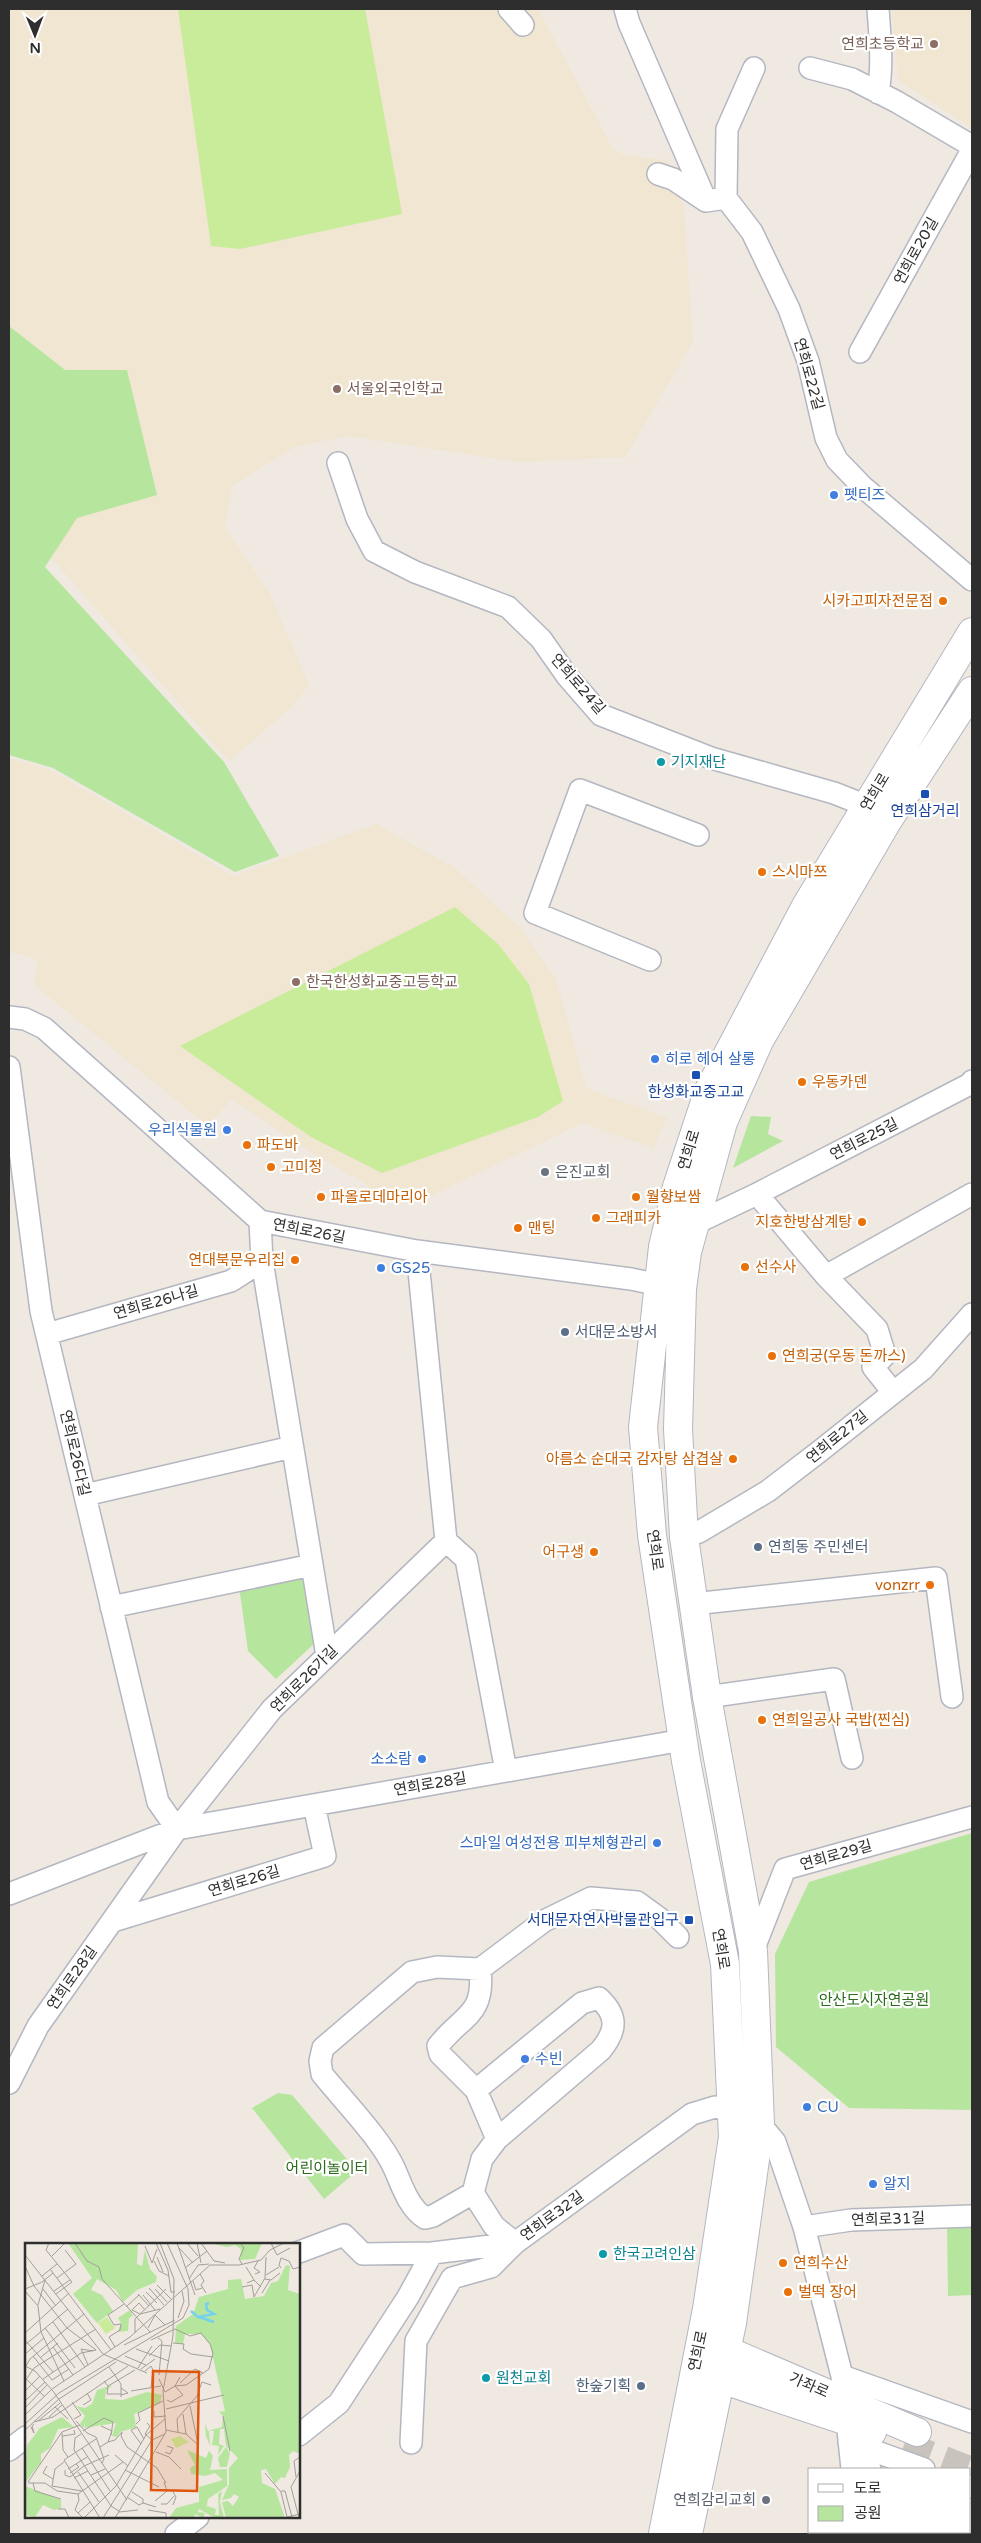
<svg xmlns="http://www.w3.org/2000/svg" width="981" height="2543" viewBox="0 0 981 2543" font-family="'Varela Round','Noto Sans KR',sans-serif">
<rect width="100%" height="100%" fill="#efe9e1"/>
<!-- education -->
<path fill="#f0e6d1" d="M9 9H538L613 149 625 155 668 161 684 209 693 342 625 457 519 462 348 436 294 447 232 486 225 527 269 592 309 685 293 706 229 761 9 509Z
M892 9H972V128L898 80Z
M9 758 50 770 234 876 376 824 455 868 520 928 556 979 586 1088 667 1118 653 1148 583 1123 413 1204 378 1200 365 1183 313 1154 232 1099 208 1126 34 985 38 960 16 953H9Z"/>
<!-- green -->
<path fill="#b6e59e" d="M9 326 65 370H127L157 495 77 518 45 567 224 762 279 856 235 872 53 768 9 755Z
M751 1116 771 1117 768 1134 783 1141 733 1168Z
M305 1575 315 1643 276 1679 248 1651 239 1586Z
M972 1833V2110L849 2108 776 2047 775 1954 809 1882Z
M278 2093 292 2095 357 2171 324 2199 252 2108Z
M947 2225H972V2295L948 2296Z"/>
<!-- pitch -->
<path fill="#c9ec9a" d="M178 9H365L402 214 240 249 211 246Z
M455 907 498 944 529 984 563 1101 538 1117 382 1173 311 1137 180 1046Z"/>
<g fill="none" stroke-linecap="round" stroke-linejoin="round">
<!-- secondary-tunnel -->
<path stroke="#c8c4bd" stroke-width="28" stroke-dasharray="28 14" stroke-linecap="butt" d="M904 2445 967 2469"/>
<!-- street casing -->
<g stroke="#b4b7c1" stroke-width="24">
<path id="street" d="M509 9 523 25
M625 9 629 23 706 201
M810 68 852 79 897 102 972 146
M878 93C883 65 880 37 878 9
M658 174 673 179 706 201 726 198 752 232 789 309 808 361 826 438 837 460 863 487 972 580
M726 198 727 129 754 68
M860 352 972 150
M338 463 357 519 374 551 415 572 508 607 541 639 567 676 601 715 711 758 834 793 867 806 879 814
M650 960 535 913 580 790 698 835
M9 1017 25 1019 44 1028 260 1221 417 1251 631 1279 674 1288
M9 1067 41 1311 158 1802 177 1829
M757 1194 826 1276 877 1329 885 1355 873 1367 892 1391
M260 1221 262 1261 327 1656
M694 1224 757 1194 970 1084 972 1081
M826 1276 972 1194
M47 1334 231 1281 262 1261
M85 1495 292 1447
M684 1537 699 1532 768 1491 820 1451 923 1369 972 1314
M446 1541 466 1559 506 1771
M693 1604 936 1578 952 1697
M111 1607 312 1565
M707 1697 834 1679 852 1758
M9 1894 177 1829 683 1740
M113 1921 325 1856 314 1805
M753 1951 785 1869 972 1817
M9 2083 38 2026 177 1829 272 1709 446 1541 417 1251
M476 2090 440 2054 438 2046C463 2014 485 2016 480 1969
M473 2193 482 2159 497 2139 601 2050C617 2030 618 2016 599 1998L582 2003 476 2090 497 2139
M804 2227 851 2220 972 2216
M299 2252 344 2235 363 2254 432 2253 515 2243 692 2114 715 2107 732 2111 760 2124 775 2142 804 2227 842 2376 845 2400
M842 2376 972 2422
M848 2430 852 2469
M299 2435 339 2403 408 2297 432 2253
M849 2442 924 2469
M411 2443 416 2341 452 2278 491 2267 515 2243 494 2226 473 2193 433 2216 425 2218C409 2208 402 2186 395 2170 383 2141 343 2100 322 2074L320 2061 323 2048 412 1972 437 1967 480 1969 544 1921 591 1898 637 1902 659 1918 678 1937
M9 2450 26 2437
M852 2460 870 2469
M970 2486 972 2487
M176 2534 198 2517
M855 2534V2532
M894 2534V2532"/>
</g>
<!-- secondary casing -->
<g stroke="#b4b7c1" stroke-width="30">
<path id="secondary" d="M709 2343 917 2432
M703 2373 847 2421 872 2432
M663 2534 707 2309 733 2137 725 1964 686 1761 652 1535 643 1427 663 1247 677 1187 709 1090 806 906 972 632
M688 2534 732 2323 760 2124 753 1951 707 1697 684 1537 678 1429 682 1289 687 1252 723 1122 759 1041 888 820 972 691"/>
</g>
<!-- street -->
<use href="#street" stroke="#fff" stroke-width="21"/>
<!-- secondary -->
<use href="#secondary" stroke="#fff" stroke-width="28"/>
</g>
<!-- markers -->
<g fill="#8d6e63" stroke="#fff" stroke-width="2">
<circle cx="934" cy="44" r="5"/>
<circle cx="337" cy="389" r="5"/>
<circle cx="296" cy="982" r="5"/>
</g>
<g fill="#3f7fe0" stroke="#fff" stroke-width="2">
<circle cx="834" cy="495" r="5"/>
<circle cx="655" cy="1059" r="5"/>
<circle cx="227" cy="1130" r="5"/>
<circle cx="381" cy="1268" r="5"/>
<circle cx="422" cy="1759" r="5"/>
<circle cx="657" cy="1843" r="5"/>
<circle cx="525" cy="2059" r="5"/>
<circle cx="807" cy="2107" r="5"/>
<circle cx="873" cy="2184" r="5"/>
</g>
<g fill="#e8710a" stroke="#fff" stroke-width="2">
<circle cx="943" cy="601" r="5"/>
<circle cx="762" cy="872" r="5"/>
<circle cx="802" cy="1082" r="5"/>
<circle cx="247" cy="1145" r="5"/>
<circle cx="271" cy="1167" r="5"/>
<circle cx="321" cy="1197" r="5"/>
<circle cx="636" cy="1197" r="5"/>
<circle cx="596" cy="1218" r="5"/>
<circle cx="862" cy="1222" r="5"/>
<circle cx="518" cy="1228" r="5"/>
<circle cx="295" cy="1260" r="5"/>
<circle cx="745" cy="1267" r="5"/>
<circle cx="772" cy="1356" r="5"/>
<circle cx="733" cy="1459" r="5"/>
<circle cx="594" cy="1552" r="5"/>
<circle cx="930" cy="1585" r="5"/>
<circle cx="762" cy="1720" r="5"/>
<circle cx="783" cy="2263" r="5"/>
<circle cx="788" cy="2292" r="5"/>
</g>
<g fill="#0f9aa8" stroke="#fff" stroke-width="2">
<circle cx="661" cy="762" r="5"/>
<circle cx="603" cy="2254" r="5"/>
<circle cx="486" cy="2378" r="5"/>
</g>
<g fill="#1a4fb4" stroke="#fff" stroke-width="2">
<rect x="920" y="789" width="10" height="10" rx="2.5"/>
<rect x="691" y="1070" width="10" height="10" rx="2.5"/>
<rect x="684" y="1915" width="10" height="10" rx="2.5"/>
</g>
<g fill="#6b7280" stroke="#fff" stroke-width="2">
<circle cx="545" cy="1172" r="5"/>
<circle cx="766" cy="2500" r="5"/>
</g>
<g fill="#5c6f8a" stroke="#fff" stroke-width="2">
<circle cx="565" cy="1332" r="5"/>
<circle cx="758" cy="1547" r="5"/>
<circle cx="641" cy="2386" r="5"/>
</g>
<g text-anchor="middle" stroke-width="4.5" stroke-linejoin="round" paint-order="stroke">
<!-- education labels -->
<g font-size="15" fill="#785e54" stroke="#fff" text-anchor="start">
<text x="924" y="49" text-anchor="end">연희초등학교</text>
<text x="347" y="394">서울외국인학교</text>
<text x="306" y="987">한국한성화교중고등학교</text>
</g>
<!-- street labels -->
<g font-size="15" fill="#2e2e2e" stroke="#fff">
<text transform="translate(916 251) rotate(-61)" y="5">연희로20길</text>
<text transform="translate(809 374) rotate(74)" y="5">연희로22길</text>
<text transform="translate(578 684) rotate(49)" y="5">연희로24길</text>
<text transform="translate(875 792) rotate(-59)" y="5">연희로</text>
<text transform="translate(864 1139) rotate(-27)" y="5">연희로25길</text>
<text transform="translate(689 1150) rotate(-73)" y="5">연희로</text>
<text transform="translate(309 1231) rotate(11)" y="5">연희로26길</text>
<text transform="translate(156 1302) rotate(-16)" y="5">연희로26나길</text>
<text transform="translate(837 1437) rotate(-39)" y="5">연희로27길</text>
<text transform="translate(75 1453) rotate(77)" y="5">연희로26다길</text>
<text transform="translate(655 1550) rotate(82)" y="5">연희로</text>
<text transform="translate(304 1679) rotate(-45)" y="5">연희로26가길</text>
<text transform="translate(430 1784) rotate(-10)" y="5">연희로28길</text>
<text transform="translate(836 1855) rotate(-16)" y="5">연희로29길</text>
<text transform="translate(244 1881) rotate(-17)" y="5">연희로26길</text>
<text transform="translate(721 1949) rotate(81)" y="5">연희로</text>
<text transform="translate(72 1978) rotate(-55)" y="5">연희로28길</text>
<text transform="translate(552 2216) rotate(-36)" y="5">연희로32길</text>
<text transform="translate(888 2219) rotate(-2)" y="5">연희로31길</text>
<text transform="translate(698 2351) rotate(-78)" y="5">연희로</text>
<text transform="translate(809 2385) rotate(23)" y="5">가좌로</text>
</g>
<!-- shop labels -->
<g font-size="15" fill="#366cbe" stroke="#fff" text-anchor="start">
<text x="844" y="500">펫티즈</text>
<text x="665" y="1064">히로 헤어 살롱</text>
<text x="217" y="1135" text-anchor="end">우리식물원</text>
<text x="391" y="1273">GS25</text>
<text x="412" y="1764" text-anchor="end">소소람</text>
<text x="647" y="1848" text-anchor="end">스마일 여성전용 피부체형관리</text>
<text x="535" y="2064">수빈</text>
<text x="817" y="2112">CU</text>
<text x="883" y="2189">알지</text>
</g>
<!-- food labels -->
<g font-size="15" fill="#c56008" stroke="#fff" text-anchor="start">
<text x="933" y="606" text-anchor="end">시카고피자전문점</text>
<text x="772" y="877">스시마쯔</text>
<text x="812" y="1087">우동카덴</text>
<text x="257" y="1150">파도바</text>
<text x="281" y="1172">고미정</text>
<text x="331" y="1202">파올로데마리아</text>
<text x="646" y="1202">월향보쌈</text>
<text x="606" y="1223">그래피카</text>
<text x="852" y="1227" text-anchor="end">지호한방삼계탕</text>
<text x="528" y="1233">맨팅</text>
<text x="285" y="1265" text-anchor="end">연대북문우리집</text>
<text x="755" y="1272">선수사</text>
<text x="782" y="1361">연희궁(우동 돈까스)</text>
<text x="723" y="1464" text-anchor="end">아름소 순대국 감자탕 삼겹살</text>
<text x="584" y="1557" text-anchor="end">어구생</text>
<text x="920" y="1590" text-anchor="end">vonzrr</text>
<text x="772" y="1725">연희일공사 국밥(찐심)</text>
<text x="793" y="2268">연희수산</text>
<text x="798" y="2297">벌떡 장어</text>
</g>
<!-- culture labels -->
<g font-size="15" fill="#0d838f" stroke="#fff" text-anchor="start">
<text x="671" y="767">기지재단</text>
<text x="613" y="2259">한국고려인삼</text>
<text x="496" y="2383">원천교회</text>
</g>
<!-- transit labels -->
<g font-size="15" fill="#164399" stroke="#fff">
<text x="925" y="816">연희삼거리</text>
<text x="696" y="1097">한성화교중고교</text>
<text x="679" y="1925" text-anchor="end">서대문자연사박물관입구</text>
</g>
<!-- worship labels -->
<g font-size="15" fill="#5b616d" stroke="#fff" text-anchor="start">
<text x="555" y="1177">은진교회</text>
<text x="756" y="2505" text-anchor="end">연희감리교회</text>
</g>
<!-- service labels -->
<g font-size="15" fill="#4e5e75" stroke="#fff" text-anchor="start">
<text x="575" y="1337">서대문소방서</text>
<text x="768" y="1552">연희동 주민센터</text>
<text x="631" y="2391" text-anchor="end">한숲기획</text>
</g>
<!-- park labels -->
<g font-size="15" fill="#2c6e1b" stroke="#fff">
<text x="874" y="2005">안산도시자연공원</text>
<text x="327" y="2173">어린이놀이터</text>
</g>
</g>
<!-- overview -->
<g transform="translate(25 2243)">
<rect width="275" height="275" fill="#efe9e1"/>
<path d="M43 0H113L112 21 117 23 120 7 125 26 132 34 131 39 112 47 98 59 91 47 72 36 66 47 77 52 88 68 72 80 48 51 67 35ZM185 0H221L224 4 222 0H237L230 16 215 17 216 6 210 2 202 4ZM261 22 265 23 263 47 275 51V211L268 208 264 212 265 224 260 235 256 234 250 241 241 226 236 227 237 240 250 246 260 275H201L197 259 203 258 208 263 214 254 209 251 206 255 197 257 204 241V225L213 215 201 203 199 186H195L194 201 199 203 193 212 194 203 187 202 189 188H184L185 203 181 193 180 180 183 188 197 184 198 173 194 169 200 168 185 101 176 91H160L158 101 150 100 151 83 168 71 174 54 203 46V37L216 36 220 56 239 53 246 40 253 38ZM105 67 108 73 104 75 103 88 93 89 96 80 93 75ZM88 142 81 147 80 156 98 157 122 149 137 152 135 160 109 171 111 184 95 189 92 194 87 193 91 180 59 185 61 177 58 185 55 181 60 173 51 163 60 165 67 161 72 147ZM37 174 49 184 33 186 25 205 16 211V219L0 240 2 202 15 185ZM201 204 205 210 202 224H195L193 215ZM162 207 181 215 184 208 188 213 185 227 202 226V243L183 256 181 266 182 263 191 266 190 272H194L193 251 197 248 195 259 199 275H190L174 266 173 269 180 270 178 275 170 271 169 275H144L151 265 174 259V244L198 237 190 230 180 233 166 231 165 225 170 222ZM0 243 36 257V265L29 267 18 262 10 274 0 272Z" fill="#b6e59e"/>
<path d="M82 74 90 85 81 91 73 80ZM155 193 164 199 151 205 146 196Z" fill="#c9ec9a"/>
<path fill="none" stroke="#75cff0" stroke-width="2.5" d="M166 68 173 74 189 71 182 67 181 61 184 60M174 74 189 79"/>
<path fill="none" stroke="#a29e99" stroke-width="1" d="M24 0 21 7 47 39 31 51M50 0 62 18 74 24 77 36 125 89M131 0 143 27 146 49H150M152 0 170 52M162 0 173 13M172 0 176 20M176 0 189 18 200 20M215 0 219 5 214 16 217 21M246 0 252 12 265 5M120 3 127 20 132 6M154 5 168 20M0 12 78 111 122 130M27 13 40 0M132 14 138 29M129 18 134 28 144 33M0 23 9 43 42 85 71 107M221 24 229 37M160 25 182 8M256 25 254 22 256 15 264 18 268 26 275 24M25 26 86 107M175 31 179 38 176 42 181 50M230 31 235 29 229 25 233 18M241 32 254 24M17 33 32 21M32 35 51 21 40 7M164 36 173 22 184 21M240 36 246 37 255 30M168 38 171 47 177 45M222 40 229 37 236 44M132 42 146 56M217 44 227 42 229 54M124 45 139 62M0 46 17 39 28 30M18 46 31 63M130 46 142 59M0 48 13 63 16 89 39 138M29 48 45 37M121 49 132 60M237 50 245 37M113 51 124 63M118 52 130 67M229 54 240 35 241 14M13 62 20 37M101 64 114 52M120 67 114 60 107 67 115 71 135 66M153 75 159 58 157 48M28 79 60 124M20 85 50 125M123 85 130 72 140 82M0 90 43 51M110 90V76L141 46M133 95 137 98 134 132M0 97 28 129M126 97 150 86 165 93 176 90 185 101 188 110 184 126 161 142 150 143 140 149 134 136M148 100 159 101 158 106 166 111 188 114M0 102 43 66M99 102 150 77M28 104 48 132M90 104 84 94 95 87 96 81 89 82 83 72 99 61M111 106 144 118M0 111 19 95M8 113 27 137 44 126M100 113 121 122M124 113 135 102 146 103M15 115 33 100M63 122 56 106 68 108M0 123 10 128 28 148 102 257M1 123 5 116 59 71M84 124 96 141V154M113 125 127 103M116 126 130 116M120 128 126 123 128 127 126 144M0 135 19 153M18 136 56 110 71 107M0 138 9 125 71 86M79 138 83 143 110 127M155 140 170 126 178 130M83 143 82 151H96M96 145 103 150 96 152M0 148 15 133M106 148 136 143M142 157 146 159 158 152 150 143 155 134M0 158 20 139M47 159 56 172 49 176M58 162 66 157 62 150M165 163 173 201M30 164 43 176M0 165 22 142M141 166 199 152M129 168V174L141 173M158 171 161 191M0 172 27 146 105 94 185 22H214L236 17 245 7 259 0M198 173 205 208M24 174 37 162M13 178 35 160M51 178 62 190 71 194 79 216 77 220M9 179 28 174 103 123M122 180 125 183 120 191 127 197M0 181 34 150 158 75 164 62 163 46 142 0M111 181 115 177 113 170 138 158M6 184 9 190 7 183 9 181M0 187 34 156 91 119M141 187 161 191 172 201M58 188 79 175 88 179 86 192M97 189 96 193 102 204 132 225 141 240M153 189 152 176 172 153 177 139 186 142M37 190 38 207 43 214M56 191 50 195 49 207 86 263 94 268M38 193 50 191 49 187M71 196 39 217 75 275M83 199 90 197 97 189M116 201 106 187 112 184 119 196M75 204 83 199 87 188 76 183M57 205 85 248M131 209 144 214 156 226M140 209 145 211 148 205 142 203M90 212 103 223M22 223 18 230 28 236M43 226 62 214M40 227V232L45 234 59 223 84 212M100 227 134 244M53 229 74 259M45 230 54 224 51 221M240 230 256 249 262 274 275 271M66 232 80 226M271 234 269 218 275 214M49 235 63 228M3 239 37 189 55 182M3 240H20L32 248 53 251 98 219M8 240 10 248 36 256M27 243 57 248M27 243 30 226 39 219M147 247 151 254 148 262M256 248H260L267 274M107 249 118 256V260L131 264M53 251 54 257 50 267 58 275M102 254 114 262 118 260M130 258 142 248 139 239M136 261H142L149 253M33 266H40L44 275M123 267 141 270V275M94 269 113 267M53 270 65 259M59 275 91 243 121 192 140 176M78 275 127 197 140 191M90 275 141 189 138 148 148 93 149 36 135 0M274 275 266 244 275 228"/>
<path fill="#df570e" fill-opacity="0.15" stroke="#df570e" stroke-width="2.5" d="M128 128 174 129 172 248 126 247Z"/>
<rect width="275" height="275" fill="none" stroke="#2e2e2e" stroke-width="2.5"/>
</g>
<!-- border -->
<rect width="981" height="2543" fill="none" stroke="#2e2e2e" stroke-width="20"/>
<!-- legend -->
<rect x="808" y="2468" width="162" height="65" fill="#ffffff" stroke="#ababab"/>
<rect x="818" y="2484" width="25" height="8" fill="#ffffff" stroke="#ababab"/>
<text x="854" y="2493" font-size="15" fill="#2e2e2e">도로</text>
<rect x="818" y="2506" width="25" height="15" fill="#b6e59e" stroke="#ababab"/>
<text x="854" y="2518" font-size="15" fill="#2e2e2e">공원</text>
<!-- north arrow -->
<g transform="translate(35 35) rotate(179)" stroke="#ffffff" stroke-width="4" paint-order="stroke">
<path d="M0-4L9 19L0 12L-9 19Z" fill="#2e2e2e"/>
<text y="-8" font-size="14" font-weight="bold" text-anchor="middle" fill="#2e2e2e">N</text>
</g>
</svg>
